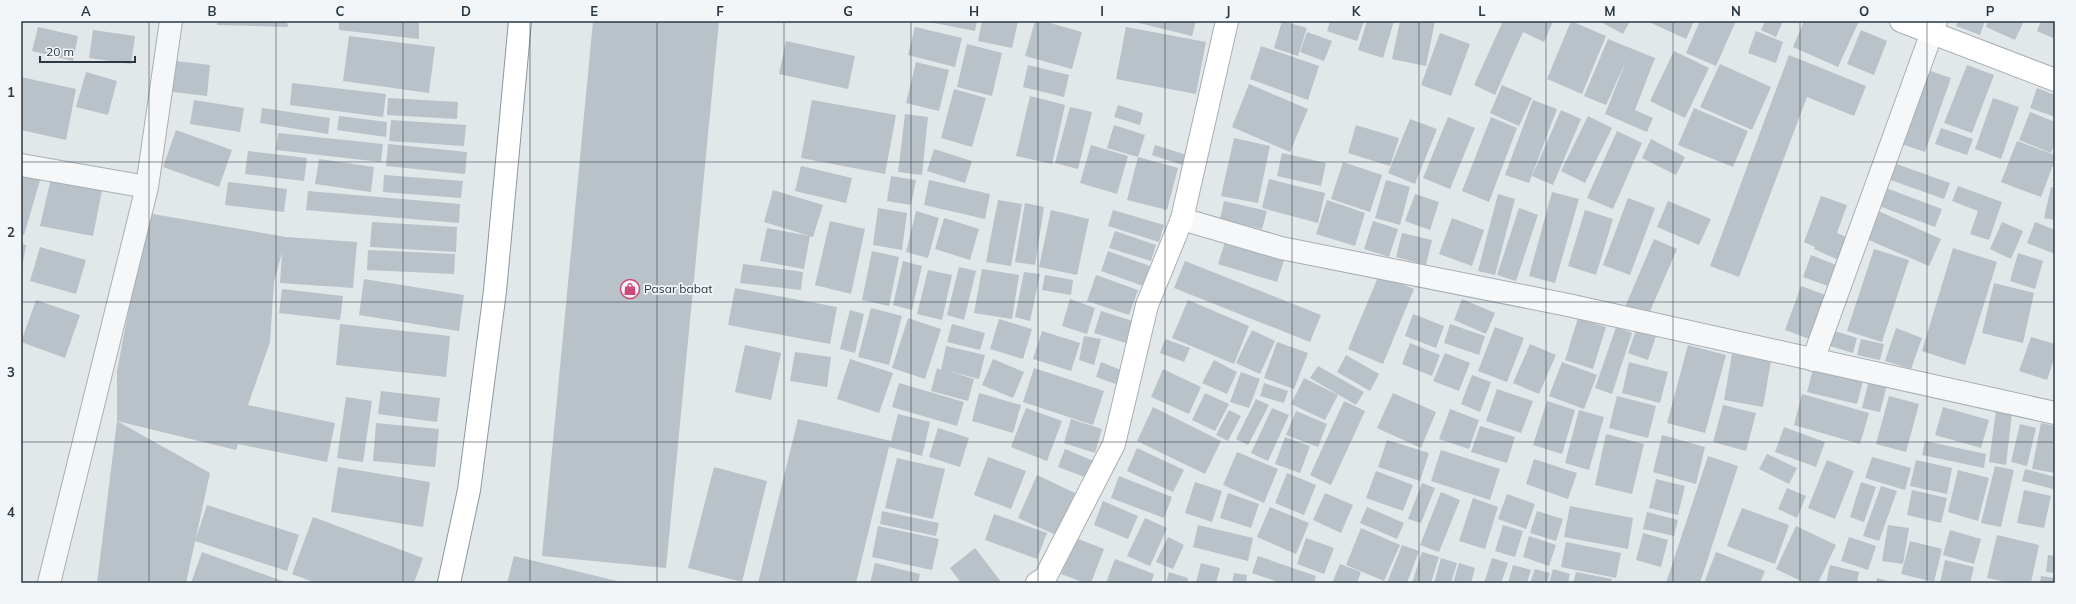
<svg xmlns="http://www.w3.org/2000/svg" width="2076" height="604" viewBox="0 0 2076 604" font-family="Mulish,sans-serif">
<rect width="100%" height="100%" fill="#e2e7ea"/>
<!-- building -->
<path fill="#b9c2c8" d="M217 21H287L288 27 217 25Z
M339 21H419V39L339 30Z
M593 21H719L666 568 542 556Z
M924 21H977L975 31Z
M982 21H1018L1012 48 978 41Z
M1035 21H1043L1082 32 1072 69 1025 56Z
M1131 21H1196L1192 36Z
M1282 21 1307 28 1298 56 1274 48Z
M1330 21H1364L1357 41 1327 31Z
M1367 21H1394L1383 58 1358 50Z
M1400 21H1435L1426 66 1392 59Z
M1503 21H1553L1544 42 1523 32 1495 95 1474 85Z
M1571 21 1606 36 1582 94 1547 79Z
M1599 21H1630L1623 34Z
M1647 21H1694L1686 39Z
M1700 21H1736L1716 66 1686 53Z
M1765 21H1783L1776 37 1761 30Z
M1804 21H1859L1838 67 1793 47Z
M1958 21H1985L1980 35 1956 26Z
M1988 21H2024L2015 40 1986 27Z
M2041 21H2055V39L2037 31Z
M38 27 78 36 73 61 32 51Z
M915 27 962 38 955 67 908 55Z
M1126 27 1206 42 1196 94 1116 79Z
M93 30 135 36 131 64 89 58Z
M1861 30 1887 41 1874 75 1847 64Z
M1756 31 1783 42 1776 63 1748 53Z
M1307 32 1332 41 1324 61 1300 52Z
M1440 33 1470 44 1451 96 1421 85Z
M349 36 435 47 429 93 343 81Z
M1608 39 1655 58 1635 110 1653 118 1647 132 1605 114 1626 61 1606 105 1584 96Z
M786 41 855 56 848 89 779 74Z
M967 44 1002 53 992 96 957 87Z
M1261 46 1319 66 1308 100 1250 79Z
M1674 51 1709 68 1685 118 1650 101Z
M1789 55 1866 86 1854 116 1807 97 1739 277 1710 266Z
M168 60 210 65 207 96 165 91Z
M916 62 949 70 939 111 906 103Z
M1720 64 1771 87 1752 130 1700 107Z
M1028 65 1069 75 1064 97 1023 87Z
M1967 65 1994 75 1972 133 1944 123Z
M1919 67 1951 78 1925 152 1893 141Z
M86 72 117 81 108 115 76 107Z
M21 77 76 89 66 140 21 130Z
M292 83 386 94 383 117 290 105Z
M1249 84 1308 109 1290 152 1232 127Z
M1502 85 1532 98 1519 126 1490 113Z
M2037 88 2055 95V117L2030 108Z
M954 89 986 98 972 147 941 138Z
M1030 96 1065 105 1052 164 1016 156Z
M388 98 458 102 457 119 387 115Z
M1993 98 2019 107 2001 159 1975 149Z
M194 100 244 108 240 132 190 124Z
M812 100 896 115 885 174 801 158Z
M1533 100 1557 109 1529 183 1505 175Z
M1118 105 1143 113 1140 125 1114 117Z
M1070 107 1092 112 1078 169 1055 163Z
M262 108 330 118 328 134 260 123Z
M1694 108 1748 131 1733 167 1678 145Z
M1561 110 1581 119 1553 185 1532 176Z
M2030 112 2055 122V143L2051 153 2019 140Z
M905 114 928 117 922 175 898 172Z
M339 116 387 122 386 137 337 130Z
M1588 116 1612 128 1585 183 1561 171Z
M1448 117 1475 128 1450 189 1423 178Z
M1491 117 1517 128 1489 202 1462 191Z
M1410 119 1437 129 1415 184 1388 173Z
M391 120 466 125 464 146 389 141Z
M1114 125 1145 135 1138 157 1107 148Z
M1356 125 1399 138 1390 166 1348 153Z
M1941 128 1973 139 1967 155 1935 144Z
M176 130 232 150 219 187 163 167Z
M1617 131 1642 143 1613 209 1587 198Z
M278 133 383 144 381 162 276 150Z
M1234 138 1270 146 1258 203 1221 196Z
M1651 139 1685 157 1676 175 1642 158Z
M2017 141 2055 155V160L2041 197 2001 182Z
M388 144 467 152 465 174 386 166Z
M1091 145 1128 156 1117 194 1080 183Z
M1155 145 1190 156 1186 166 1152 155Z
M934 149 972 161 965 183 927 171Z
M248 151 307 158 304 181 245 174Z
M1282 153 1326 163 1321 186 1277 176Z
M1138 157 1178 168 1167 210 1127 200Z
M319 159 374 167 371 192 315 184Z
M1888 161 1950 183 1944 199 1882 177Z
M1343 162 1382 175 1370 212 1331 199Z
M801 166 852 178 846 203 795 191Z
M21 171 41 177 24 235H21Z
M52 174 103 185 93 236 40 226Z
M384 175 463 181 461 198 383 192Z
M891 176 916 180 911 205 887 201Z
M1269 179 1325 193 1318 223 1262 208Z
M929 180 990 194 985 219 924 205Z
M1386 180 1410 187 1400 225 1375 218Z
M228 182 287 189 284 212 225 205Z
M1878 185 1942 209 1935 227 1871 203Z
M1958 186 2002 202 1989 240 1970 234 1978 211 1952 201Z
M2051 187 2055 188V220L2044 218Z
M773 190 823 205 813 237 764 222Z
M308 191 460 204 459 223 306 210Z
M1552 192 1579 199 1555 283 1529 276Z
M1415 194 1439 202 1430 230 1405 221Z
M1498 194 1515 199 1495 275 1478 271Z
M1821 196 1847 205 1837 233 1853 240 1843 262 1814 249 1815 247 1804 242Z
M1628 198 1655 208 1630 275 1603 265Z
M998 200 1022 204 1011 266 986 262Z
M1327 200 1365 213 1355 246 1316 234Z
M1224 201 1267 211 1262 229 1220 219Z
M1668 201 1711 219 1699 245 1657 227Z
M1025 203 1044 207 1035 265 1015 262Z
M878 208 907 213 902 250 873 245Z
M1519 208 1538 215 1516 281 1497 275Z
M1051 210 1089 219 1077 275 1039 267Z
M1113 210 1164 225 1159 242 1108 226Z
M1585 210 1613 219 1596 275 1568 266Z
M1876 210 1941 239 1929 266 1864 238Z
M916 211 939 218 928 258 906 252Z
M147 213 286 237 357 242 353 288 280 283 282 253 274 282 270 342 248 405 335 423 327 462 238 444 236 450 117 421V371Z
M944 218 979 229 970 260 935 249Z
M1452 218 1484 230 1472 266 1439 254Z
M830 221 865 229 851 294 815 285Z
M1373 221 1398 229 1389 257 1364 249Z
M372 222 457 227 456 252 370 247Z
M2002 222 2023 231 2011 259 1990 249Z
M2035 222 2055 230V254L2027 243Z
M767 228 810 236 804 269 760 261Z
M1115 231 1156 245 1151 261 1109 248Z
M1402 233 1432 240 1426 265 1396 257Z
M1226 239 1285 257 1277 282 1218 264Z
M1654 239 1677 249 1648 316 1625 307Z
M21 244 26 245 22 268H21Z
M40 247 86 260 76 294 30 281Z
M1953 248 1997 262 1965 365 1922 351Z
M1874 249 1909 260 1882 342 1847 331Z
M368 250 455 254 454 274 367 270Z
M872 251 899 257 889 306 862 300Z
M1108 251 1150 266 1143 286 1101 271Z
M2018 253 2043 261 2035 289 2010 281Z
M1811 255 1841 267 1833 288 1803 277Z
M903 261 922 266 912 310 893 305Z
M1185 261 1321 315 1310 342 1174 288Z
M743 264 803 272 801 290 740 283Z
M959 267 976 271 964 320 947 315Z
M982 269 1019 275 1012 319 974 313Z
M928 270 952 275 942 320 917 314Z
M1024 272 1040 274 1030 321 1015 317Z
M1045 275 1073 280 1071 295 1042 290Z
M1096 275 1138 290 1129 315 1087 301Z
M1379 275 1414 289 1383 364 1348 349Z
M364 279 464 295 459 331 359 315Z
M1994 283 2034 293 2023 343 1982 333Z
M1801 286 1828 296 1812 340 1785 330Z
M735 288 837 307 830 344 728 325Z
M282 289 343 296 340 320 279 313Z
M1070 299 1095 308 1087 334 1062 326Z
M1462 299 1495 313 1486 334 1454 320Z
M36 300 80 315 65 358 21 342Z
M1188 300 1249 326 1234 364 1172 338Z
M871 308 902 316 889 365 858 357Z
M850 310 864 314 855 353 840 349Z
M1101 311 1136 322 1129 344 1094 333Z
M1413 314 1444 326 1436 348 1405 336Z
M908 318 941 329 925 379 892 368Z
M1578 318 1606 327 1593 369 1565 360Z
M999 319 1032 329 1023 359 990 349Z
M340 324 450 336 446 377 336 365Z
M952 324 985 333 980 350 947 342Z
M1450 324 1485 336 1479 355 1444 343Z
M1495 327 1524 338 1507 382 1478 371Z
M1616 327 1632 333 1612 394 1595 388Z
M1896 328 1922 338 1911 369 1885 361Z
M1252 330 1275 341 1260 374 1236 363Z
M1636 330 1656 336 1648 360 1628 353Z
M1042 331 1080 343 1071 371 1033 359Z
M1835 331 1857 338 1853 353 1830 346Z
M1084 336 1101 339 1094 365 1079 360Z
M2031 337 2055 344V356L2047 380 2019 371Z
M1165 339 1190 348 1184 362 1160 353Z
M1861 339 1884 344 1880 360 1857 355Z
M1277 342 1308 353 1294 389 1264 378Z
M1410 343 1440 355 1432 376 1402 364Z
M1530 344 1556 355 1539 394 1513 383Z
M745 345 781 353 771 400 735 392Z
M1688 345 1726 355 1705 433 1667 423Z
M946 346 985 355 979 379 948 371 974 379 968 401 931 391 937 368 941 370Z
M795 352 831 357 827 387 790 381Z
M1445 353 1470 363 1459 391 1433 381Z
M1732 354 1771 361 1763 407 1724 400Z
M1346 355 1379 374 1370 391 1337 372Z
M850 359 893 373 879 413 837 399Z
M993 359 1024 372 1013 398 982 385Z
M1214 360 1237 372 1227 394 1202 383Z
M1101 362 1121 370 1116 384 1096 377Z
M1562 362 1597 375 1584 409 1549 396Z
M1629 362 1668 372 1660 403 1622 393Z
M1814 365 1864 377 1857 404 1807 392Z
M1318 366 1364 392 1356 405 1310 378Z
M1034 368 1104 391 1093 425 1023 402Z
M1163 369 1201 387 1189 414 1151 397Z
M1241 372 1260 379 1249 408 1230 402Z
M1472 375 1491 382 1480 412 1461 404Z
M1304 378 1338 395 1325 420 1291 404Z
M1869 380 1887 385 1880 412 1862 408Z
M899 383 964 402 957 426 892 407Z
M1264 383 1288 391 1284 403 1260 396Z
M1497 389 1533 401 1521 433 1486 421Z
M381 391 440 398 437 422 378 414Z
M979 393 1021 405 1013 433 972 421Z
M1205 393 1229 404 1215 431 1192 420Z
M1393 393 1436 412 1421 448 1377 428Z
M1802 394 1869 413 1860 444 1794 425Z
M1617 396 1656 406 1648 438 1609 428Z
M1889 396 1919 404 1906 452 1876 444Z
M346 397 372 401 363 462 337 458Z
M1256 399 1269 405 1248 445 1236 439Z
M1344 401 1365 411 1331 485 1310 475Z
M1547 401 1575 410 1562 454 1533 445Z
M1723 405 1756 413 1746 451 1713 442Z
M1153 407 1221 441 1205 474 1137 441Z
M1943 407 1989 420 1981 448 1935 435Z
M1026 408 1062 421 1047 461 1011 447Z
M1272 408 1289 415 1268 461 1251 453Z
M1450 409 1479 420 1469 449 1439 439Z
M1229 410 1241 416 1228 441 1216 435Z
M1579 410 1604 417 1589 470 1565 463Z
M1996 410 2012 413 2006 465 1989 462Z
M1296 411 1327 424 1318 447 1286 435Z
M898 414 930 422 922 456 889 447 856 583H758L798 419 891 441Z
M1071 419 1102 429 1095 453 1064 443Z
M117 421 210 473 186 583H97Z
M376 423 439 429 435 467 373 461Z
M2041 423 2055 426V473L2032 469Z
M2020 424 2036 428 2027 466 2011 462Z
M1480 426 1515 437 1507 463 1471 452Z
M1784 427 1825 442 1816 467 1775 452Z
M938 428 969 438 960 467 929 457Z
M1606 434 1644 444 1632 494 1595 485Z
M1662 435 1705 447 1696 484 1653 472Z
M1285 437 1310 446 1300 473 1275 464Z
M1387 440 1429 453 1420 481 1378 467Z
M1925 441 1986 454 1984 468 1922 455Z
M1137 448 1184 470 1173 492 1127 471Z
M1065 449 1096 462 1090 479 1058 467Z
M1441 450 1500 469 1490 500 1431 481Z
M1237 452 1278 469 1264 503 1223 485Z
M1767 454 1797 468 1789 484 1759 469Z
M1708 456 1738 466 1700 583H1666Z
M988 457 1026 471 1011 509 974 495Z
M1872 457 1911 468 1905 490 1865 478Z
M897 458 945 469 933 519 885 508Z
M1534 459 1577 473 1568 499 1526 484Z
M1827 460 1854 471 1835 519 1808 508Z
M1916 460 1952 468 1947 494 1910 486Z
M1995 466 2014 470 2001 527 1981 523Z
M338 467 430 482 423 527 331 512Z
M714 467 767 481 742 582 688 568Z
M2025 469 2055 477 2053 489 2022 481Z
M1958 470 1989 478 1978 521 1948 512Z
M1376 471 1413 485 1403 511 1366 498Z
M1287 473 1316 485 1304 515 1275 503Z
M1037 475 1075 493 1056 535 1018 518Z
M1119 476 1172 497 1164 518 1111 498Z
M1656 479 1685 486 1678 515 1649 508Z
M1195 482 1222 491 1212 522 1185 513Z
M1861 482 1876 487 1864 522 1850 517Z
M1422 483 1435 488 1421 523 1408 519Z
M1881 486 1897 491 1879 541 1863 536Z
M1787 488 1806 496 1797 518 1778 509Z
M1912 490 1947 498 1941 523 1907 515Z
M2024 490 2051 496 2044 528 2017 523Z
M1441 492 1460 500 1439 552 1420 545Z
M1228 493 1259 504 1251 528 1220 518Z
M1325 493 1353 505 1341 533 1313 520Z
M1507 494 1535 504 1526 529 1498 519Z
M1473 498 1498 507 1485 549 1459 541Z
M1103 501 1138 516 1128 539 1094 525Z
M207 505 299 535 287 571 195 541Z
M1570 506 1633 518 1628 549 1564 537Z
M1270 507 1309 523 1296 554 1257 537Z
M1367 507 1404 523 1397 539 1360 523Z
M1742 508 1789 525 1775 564 1727 546Z
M882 511 939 523 936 536 880 524Z
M1537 511 1563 519 1556 541 1530 533Z
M1647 512 1678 520 1674 536 1643 529Z
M994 514 1047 533 1037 559 985 540Z
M313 517 423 558 414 583H316L292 574Z
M1145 518 1167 528 1150 566 1127 556Z
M1198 525 1253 538 1248 561 1193 547Z
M1503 525 1523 531 1515 557 1495 551Z
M1888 525 1909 528 1903 564 1882 561Z
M878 526 939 539 932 570 872 557Z
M1796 526 1836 545 1818 583H1805L1776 569Z
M1361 528 1400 545 1384 581 1346 565Z
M1950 530 1981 539 1974 564 1943 555Z
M1643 533 1668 540 1661 567 1636 560Z
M1997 535 2039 545 2031 583H2011L1987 578Z
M1529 536 1556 545 1549 566 1523 557Z
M1168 537 1184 545 1173 569 1156 562Z
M1849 537 1876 546 1868 570 1841 561Z
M1076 538 1104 549 1091 583H1085L1061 574Z
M1306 538 1334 548 1324 574 1297 564Z
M1910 541 1942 549 1934 582 1901 574Z
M1566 542 1621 553 1616 578 1561 567Z
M1402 545 1419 551 1407 583H1387Z
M975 548 1002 583H961L950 568Z
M202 552 288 583H191Z
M1422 552 1439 557 1431 583H1412Z
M1716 552 1765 571 1760 583H1704Z
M2048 555 2055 556V573L2046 572Z
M514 556 621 582V583H507Z
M1258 556 1316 576 1314 583H1281L1252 573Z
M1441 558 1457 563 1451 583H1434Z
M1492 558 1508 563 1501 583H1484Z
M1115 559 1154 574 1151 583H1106Z
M1945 560 1974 567 1970 583H1940Z
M875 563 920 574 918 583H870Z
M1201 563 1220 568 1216 583H1196Z
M1459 563 1475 568 1471 583H1453Z
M1340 564 1361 572 1357 583H1332Z
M1513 565 1531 570 1527 583H1508Z
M1830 565 1859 572 1857 583H1826Z
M1535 569 1550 573 1547 583H1530Z
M1553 569 1570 574 1568 583H1549Z
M1169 572 1188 578 1187 583H1166Z
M1576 572 1612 579 1611 583H1573Z
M1234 573 1247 575 1246 583H1232Z
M2041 576 2055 578V583H2040Z
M1877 578 1896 583H1876Z"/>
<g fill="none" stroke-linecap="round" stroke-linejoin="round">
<!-- street casing -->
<g stroke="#a7afb5" stroke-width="24">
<path id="street" d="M21 165 147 187
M1182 219 1281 248 1568 305 2055 413
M1813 360 1936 21
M49 583 147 187 171 21"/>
</g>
<!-- secondary casing -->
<g stroke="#a7afb5" stroke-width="24">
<path id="secondary" d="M1901 21 2055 80
M1037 583 1045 578 1114 444 1147 305 1182 219 1227 21"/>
</g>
<!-- highway casing -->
<g stroke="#8998a1" stroke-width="24">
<path id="highway" d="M449 583 469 490 495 291 520 21"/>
</g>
<!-- street -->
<use href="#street" stroke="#f5f7f9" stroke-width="22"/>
<!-- secondary -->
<use href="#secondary" stroke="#fff" stroke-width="22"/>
<!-- highway -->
<use href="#highway" stroke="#fff" stroke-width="22"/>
</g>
<!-- grid -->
<path fill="none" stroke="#2a3843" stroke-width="1" stroke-opacity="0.55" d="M149 21V583M276 21V583M403 21V583M530 21V583M657 21V583M784 21V583M911 21V583M1038 21V583M1165 21V583M1292 21V583M1419 21V583M1546 21V583M1673 21V583M1800 21V583M1927 21V583M21 162H2055M21 302H2055M21 442H2055"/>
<!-- icons -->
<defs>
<g id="shop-ring" transform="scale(1)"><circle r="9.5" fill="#f2f6f8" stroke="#ce4879" stroke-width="1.5"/><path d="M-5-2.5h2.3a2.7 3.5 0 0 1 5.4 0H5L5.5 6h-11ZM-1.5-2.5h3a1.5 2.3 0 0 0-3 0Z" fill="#ce4879"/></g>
</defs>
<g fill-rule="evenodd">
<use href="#shop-ring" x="630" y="289"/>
</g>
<g text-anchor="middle" stroke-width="3.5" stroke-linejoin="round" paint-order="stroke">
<!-- poi labels -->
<g font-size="12" fill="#2a3843" stroke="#f2f6f8" text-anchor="start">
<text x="644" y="293">Pasar babat</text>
</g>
</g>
<!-- border -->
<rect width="2076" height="604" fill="none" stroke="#f2f6f8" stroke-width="44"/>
<!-- scale -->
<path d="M40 56v6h95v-6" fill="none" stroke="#2a3843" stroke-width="2"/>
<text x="46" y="56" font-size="12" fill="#2a3843" stroke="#f2f6f8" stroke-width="3" paint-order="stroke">20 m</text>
<rect x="22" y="22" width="2032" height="560" fill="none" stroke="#2a3843" stroke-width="1.5"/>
<g font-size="13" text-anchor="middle" font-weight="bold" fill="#2a3843">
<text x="86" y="16">A</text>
<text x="212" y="16">B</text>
<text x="340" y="16">C</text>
<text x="466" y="16">D</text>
<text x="594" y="16">E</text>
<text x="720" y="16">F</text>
<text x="848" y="16">G</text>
<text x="974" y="16">H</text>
<text x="1102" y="16">I</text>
<text x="1228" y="16">J</text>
<text x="1356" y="16">K</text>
<text x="1482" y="16">L</text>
<text x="1610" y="16">M</text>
<text x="1736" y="16">N</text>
<text x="1864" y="16">O</text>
<text x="1990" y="16">P</text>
<text x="11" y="97">1</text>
<text x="11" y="237">2</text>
<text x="11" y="377">3</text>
<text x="11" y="517">4</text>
</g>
</svg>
